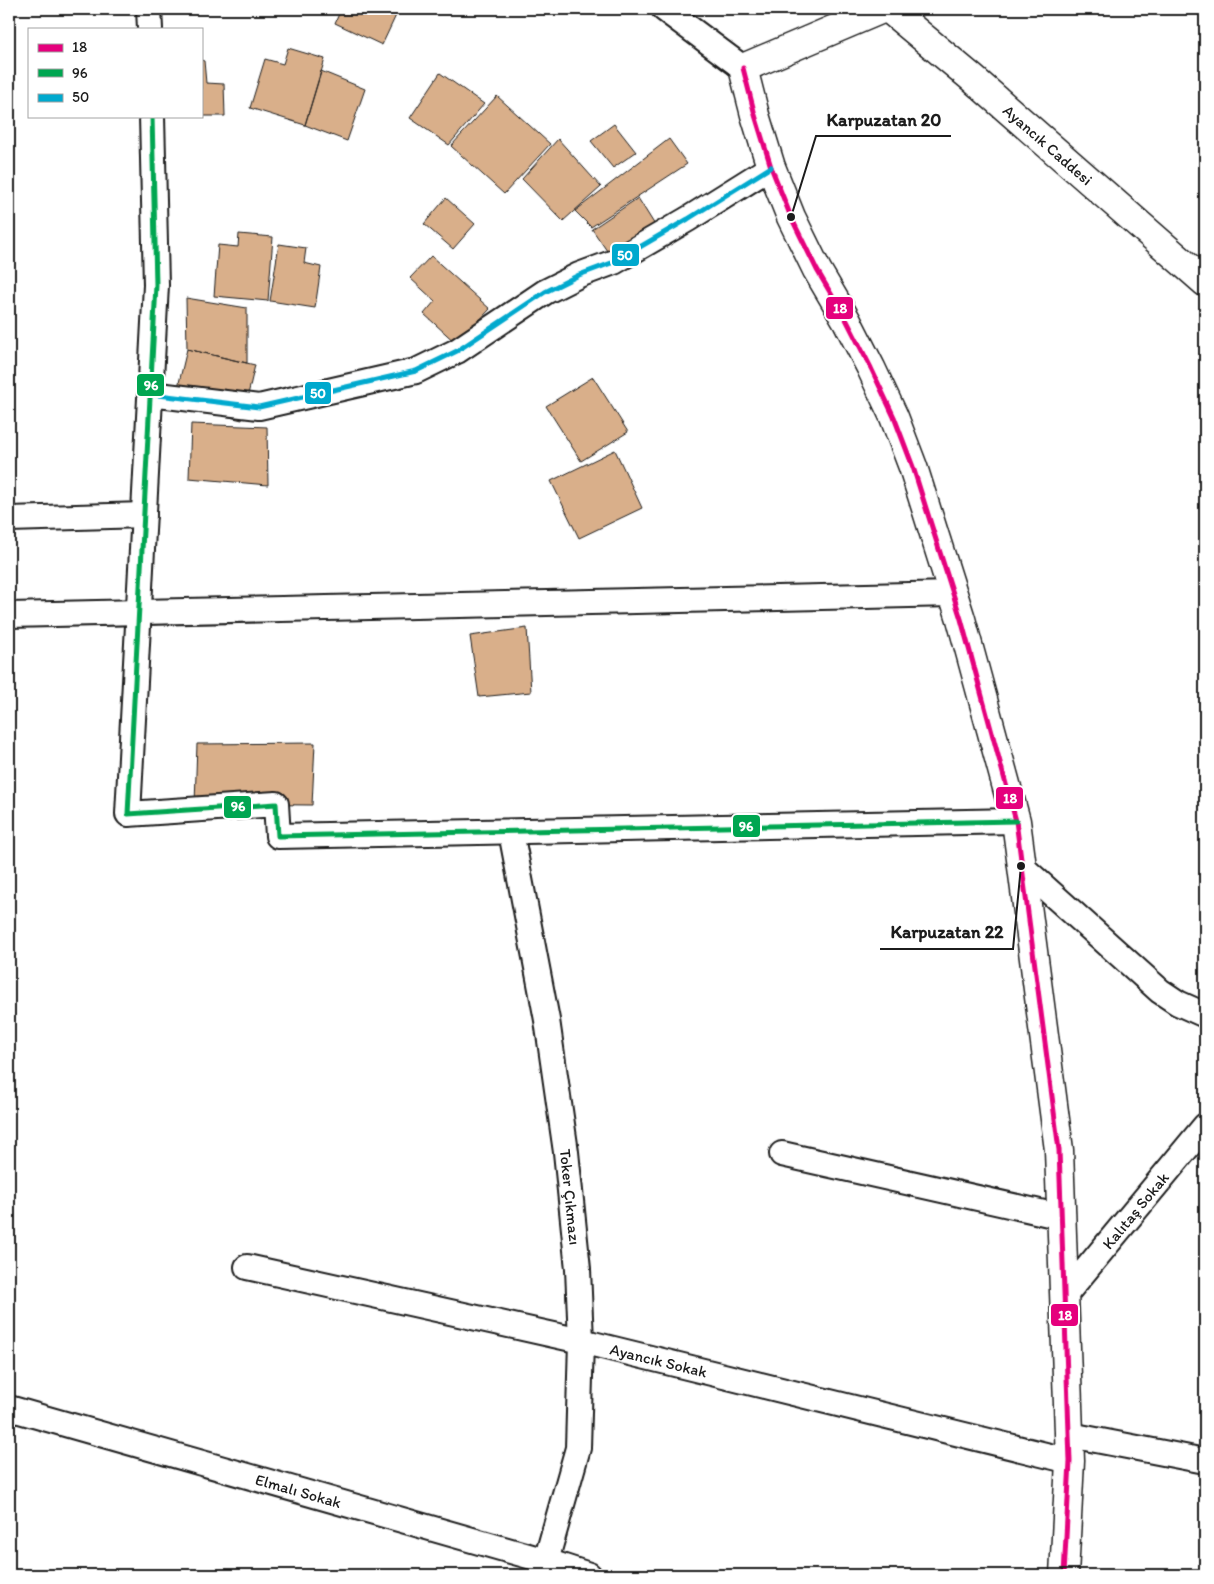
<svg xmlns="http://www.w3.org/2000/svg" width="1214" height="1584" viewBox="0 0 1214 1584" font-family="Itim,sans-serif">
<rect width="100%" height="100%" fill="#fff"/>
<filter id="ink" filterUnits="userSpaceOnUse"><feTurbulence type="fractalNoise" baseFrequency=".02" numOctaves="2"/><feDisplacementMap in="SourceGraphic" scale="10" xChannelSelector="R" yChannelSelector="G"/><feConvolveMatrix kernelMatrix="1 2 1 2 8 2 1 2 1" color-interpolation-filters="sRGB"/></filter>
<g filter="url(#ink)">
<!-- building -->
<path fill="#d9af8a" stroke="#1c1c1c" d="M341 9H399L382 45 335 23Z
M288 48 325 59 305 125 250 108 265 59 283 64Z
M201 60 204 61 206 83 224 84 225 116H201Z
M321 71 365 89 347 141 305 125Z
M440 73 484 104 449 145 410 118Z
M497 96 550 144 504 194 451 146Z
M614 124 636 152 613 168 591 141Z
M558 139 601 187 563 221 522 179Z
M669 139 687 164 591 227 575 211Z
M446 198 475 224 453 249 424 224Z
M638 198 663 238 618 267 592 229Z
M239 234 273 237 268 301 214 296 218 245 238 247Z
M279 244 306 248 304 263 321 267 315 308 270 301Z
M431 256 490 309 457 344 424 314 435 301 410 278Z
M186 298 247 308V363L187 349Z
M187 349 255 365 242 420 174 404Z
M593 377 628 432 581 461 546 406Z
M191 424 267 427 268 485 189 478Z
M615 450 642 508 579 538 551 481Z
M527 628 531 692 479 697 470 636Z
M315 743 312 805 195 804 197 744Z"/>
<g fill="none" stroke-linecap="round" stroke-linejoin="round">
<!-- street casing -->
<g stroke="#1c1c1c" stroke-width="28">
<g id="street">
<path d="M149 9 150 29"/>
<path d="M664 9 743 68"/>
<path d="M152 116 156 285 128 814 276 804 278 836 1016 821"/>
<path d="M150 394 259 407 416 371 457 351 545 292 579 275 614 262 688 219 771 167"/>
<path d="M9 519 144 515"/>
<path d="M9 615 953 594"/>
<path id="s1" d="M511 832 547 1020 566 1152 578 1269 581 1341 578 1448 546 1561 540 1575"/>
<path d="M1021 866 1160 991 1178 1003 1205 1015"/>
<path d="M782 1154 1062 1217"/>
<path id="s2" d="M247 1267 581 1341 1070 1461"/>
<path id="s3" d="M1065 1295 1205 1126"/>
<path id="s4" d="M9 1408 546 1561 589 1575"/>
<path d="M1070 1435 1205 1461"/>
</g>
</g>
<!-- secondary casing -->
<g stroke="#1c1c1c" stroke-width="31">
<g id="secondary">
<path d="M882 9 743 68 755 115 771 167 791 217 817 270 847 321 871 368 894 417 913 467 961 619 1016 821 1059 1150 1070 1461 1064 1575"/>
<path id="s5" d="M889 9 972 78 1205 282"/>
</g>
</g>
<!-- street -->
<use href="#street" stroke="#fff" stroke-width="24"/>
<!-- secondary -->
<use href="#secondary" stroke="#fff" stroke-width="28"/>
<!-- bus-1 casing -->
<g stroke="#fff" stroke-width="9">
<path id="bus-1" d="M743 68 755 115 771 167 791 217 817 270 847 321 871 368 894 417 913 467 961 619 1016 821 1059 1150 1070 1461 1064 1575"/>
</g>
<!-- bus-2 casing -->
<g stroke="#fff" stroke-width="9">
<path id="bus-2" d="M152 116 156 285 128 814 276 804 278 836 1016 821"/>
</g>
<!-- bus-3 casing -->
<g stroke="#fff" stroke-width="9">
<path id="bus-3" d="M150 394 259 407 416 371 457 351 545 292 579 275 614 262 688 219 771 167"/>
</g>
<!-- bus-1 -->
<use href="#bus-1" stroke="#e5007d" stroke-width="5"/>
<!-- bus-2 -->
<use href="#bus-2" stroke="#00a651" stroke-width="5"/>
<!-- bus-3 -->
<use href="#bus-3" stroke="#00a9ce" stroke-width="5"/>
</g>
</g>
<g text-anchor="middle" stroke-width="4" stroke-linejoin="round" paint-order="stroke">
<!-- street labels -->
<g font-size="16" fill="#1c1c1c" stroke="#fff">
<text dy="6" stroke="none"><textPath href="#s5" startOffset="209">Ayancık Caddesi</textPath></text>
<text dy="6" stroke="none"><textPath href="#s1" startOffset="370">Toker Çıkmazı</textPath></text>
<text dy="6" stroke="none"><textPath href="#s3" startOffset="110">Kalıtaş Sokak</textPath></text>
<text dy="6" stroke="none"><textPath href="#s2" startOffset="422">Ayancık Sokak</textPath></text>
<text dy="6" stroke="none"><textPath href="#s4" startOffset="301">Elmalı Sokak</textPath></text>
</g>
</g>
<!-- callouts -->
<path fill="none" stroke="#1c1c1c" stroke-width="2" d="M791 217L816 136H951M1021 866L1013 949H880"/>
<g fill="#1c1c1c" stroke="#fff" stroke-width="2">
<circle cx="791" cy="217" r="5"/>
<circle cx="1021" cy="866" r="5"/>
</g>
<g font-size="18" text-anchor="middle" font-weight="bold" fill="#1c1c1c" stroke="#fff" stroke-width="4" stroke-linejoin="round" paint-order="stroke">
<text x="884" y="126">Karpuzatan 20</text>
<text x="947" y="938">Karpuzatan 22</text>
</g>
<g stroke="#fff" stroke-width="2">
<rect x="611" y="243" width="29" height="24" rx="5" fill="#00a9ce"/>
<rect x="825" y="296" width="29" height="24" rx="5" fill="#e5007d"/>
<rect x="136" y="373" width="29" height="24" rx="5" fill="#00a651"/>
<rect x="304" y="381" width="28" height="24" rx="5" fill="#00a9ce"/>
<rect x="995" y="786" width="29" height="24" rx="5" fill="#e5007d"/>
<rect x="223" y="795" width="29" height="24" rx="5" fill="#00a651"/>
<rect x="732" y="814" width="29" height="24" rx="5" fill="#00a651"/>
<rect x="1050" y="1303" width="29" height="24" rx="5" fill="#e5007d"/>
</g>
<g font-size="14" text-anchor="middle" font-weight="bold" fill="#fff">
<text x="625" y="260">50</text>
<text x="840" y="313">18</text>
<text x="151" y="390">96</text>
<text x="318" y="398">50</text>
<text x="1010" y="803">18</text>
<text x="238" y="811">96</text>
<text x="746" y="831">96</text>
<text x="1065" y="1320">18</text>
</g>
<!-- margin -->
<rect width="1214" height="1584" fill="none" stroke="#fff" stroke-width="30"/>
<rect x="15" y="15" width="1184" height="1554" fill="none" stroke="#1c1c1c" stroke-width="2" filter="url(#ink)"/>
<!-- legend -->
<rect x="28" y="28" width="175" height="90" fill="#ffffff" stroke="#a4a4a4"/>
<rect x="38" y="44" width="25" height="8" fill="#e5007d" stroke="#a4a4a4"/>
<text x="72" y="52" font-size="15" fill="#1c1c1c">18</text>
<rect x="38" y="69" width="25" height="8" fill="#00a651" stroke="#a4a4a4"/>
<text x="72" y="78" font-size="15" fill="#1c1c1c">96</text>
<rect x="38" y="94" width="25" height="8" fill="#00a9ce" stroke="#a4a4a4"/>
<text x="72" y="102" font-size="15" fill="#1c1c1c">50</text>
</svg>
